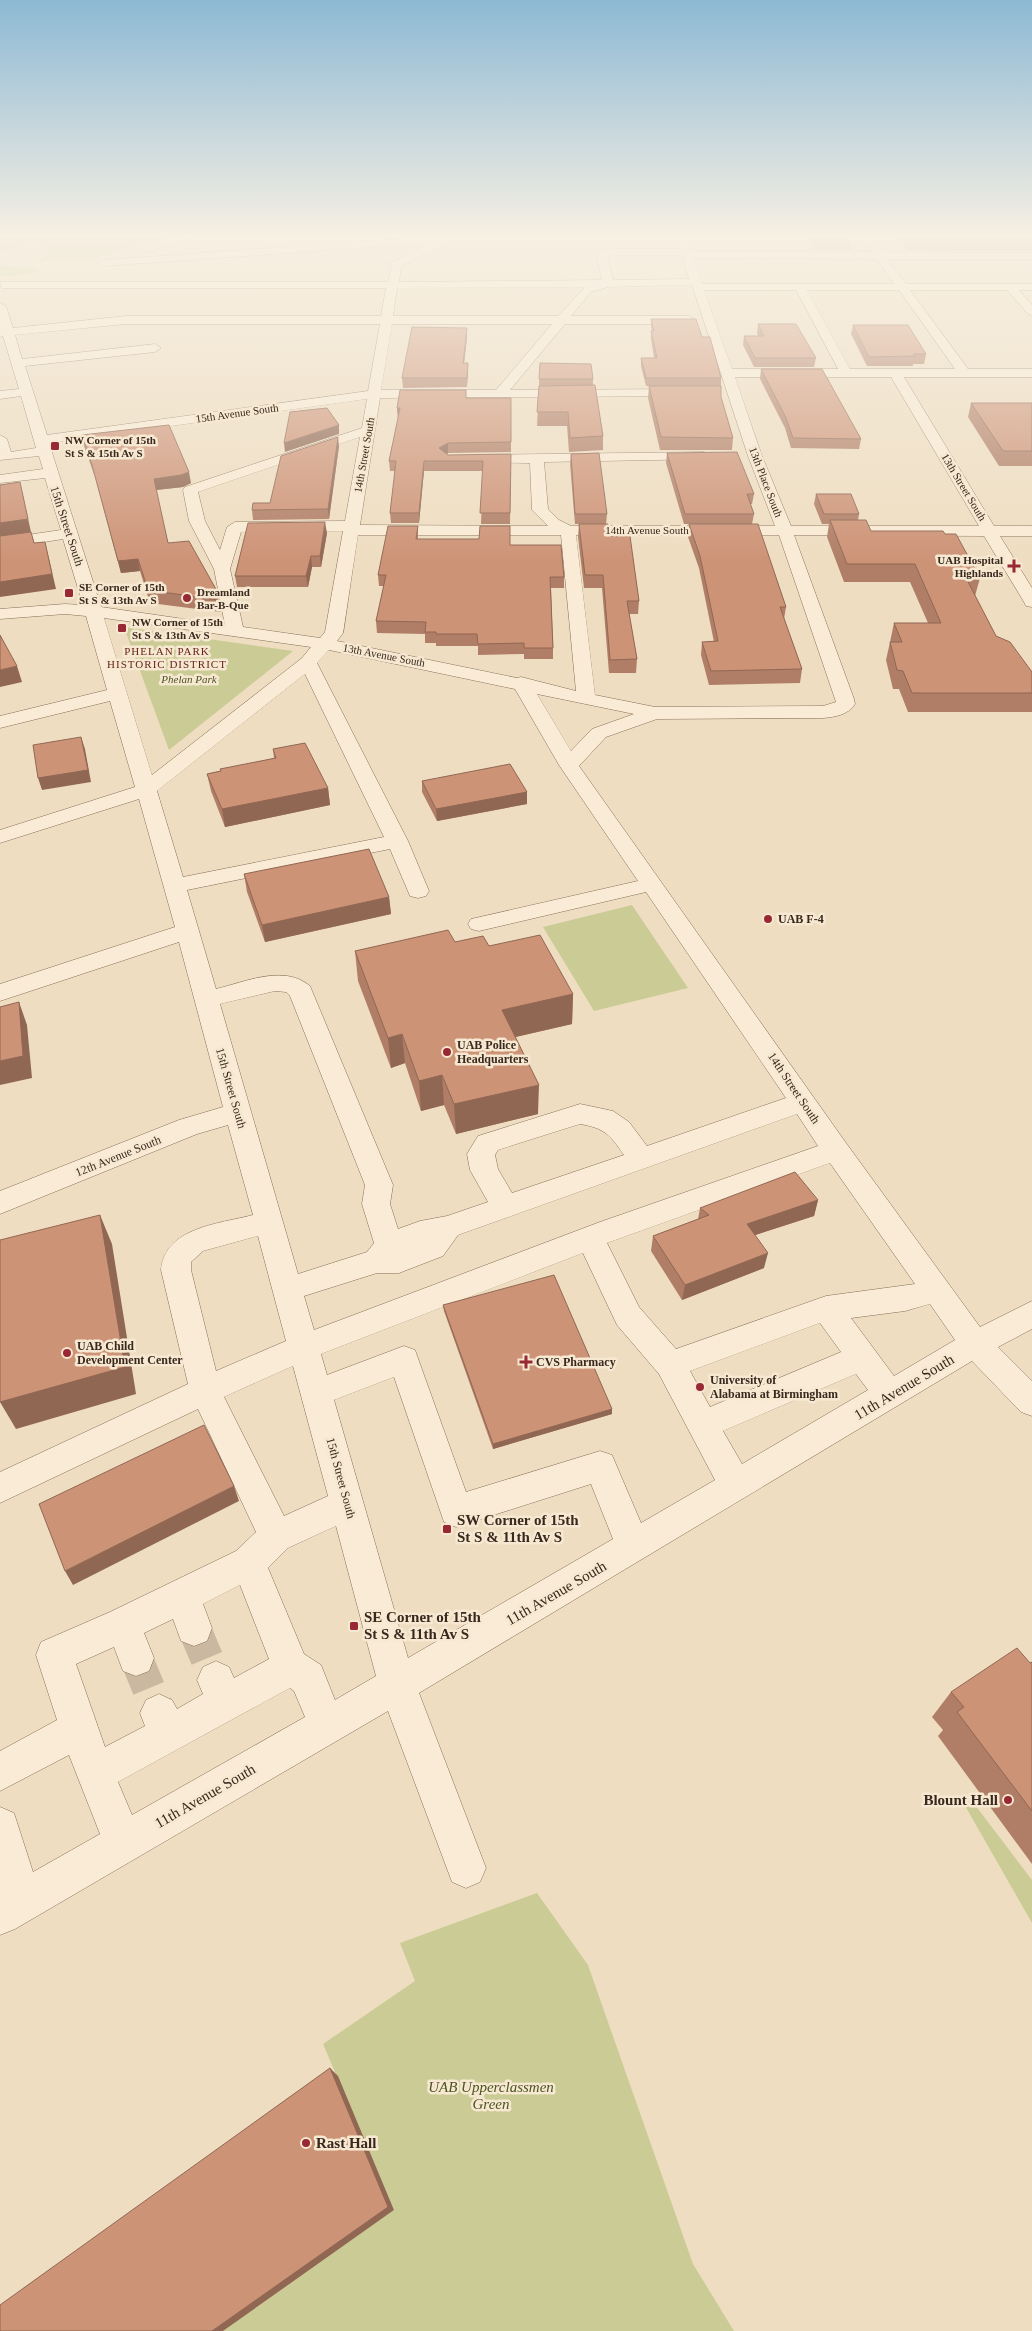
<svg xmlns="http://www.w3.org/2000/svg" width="1032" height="2331" viewBox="0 0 1032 2331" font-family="'Times New Roman',serif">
<rect width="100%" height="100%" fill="#eeddc1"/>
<!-- green -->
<path fill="#cbcc95" d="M0 235H171L93 259 39 261 51 250 33 244 0 252Z
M0 265 42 270 10 277 0 276Z
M124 627 293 651 169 750Z
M632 905 688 988 594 1011 543 927Z
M972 1801 1032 1880V1923L964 1804Z
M537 1893 588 1965 693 2264 734 2331H223L394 2210 323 2044 415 1981 400 1943Z"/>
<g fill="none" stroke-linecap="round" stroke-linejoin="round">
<!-- minor-tunnel -->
<path stroke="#cab9a0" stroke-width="33" stroke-dasharray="33 17" stroke-linecap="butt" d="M194 1628 216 1680
M136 1658 159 1713"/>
<!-- minor casing -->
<g stroke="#886e59" stroke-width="1">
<path id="minor" d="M182 235H200L146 252 141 249Z
M449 235 452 238 451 240 401 266 399 282 602 280 596 255 597 253 613 249H679L675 235H685L691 252H872L860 235H870L883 252 1032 253V259H887L906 284H1032V290H1019L1032 305V315L1028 314 1007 290H910L968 369H1032V377H904L994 526H1032V536H1000L1032 588V607L1026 606 1024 602 984 536 794 535 854 699 855 704C848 715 835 717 823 718L657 719 606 737 579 766 846 1143 980 1327 1032 1301V1329L998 1347 1032 1381V1416L1021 1412 972 1361 419 1693 486 1868 480 1882 466 1888 452 1882 388 1711 15 1929 0 1935V1807L14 1813 33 1872 100 1834 69 1755 0 1791V1751L57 1720 36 1655 41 1642 110 1612 236 1551 256 1532 198 1409 0 1503V1472L188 1384 161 1270C165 1227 219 1224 253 1215L228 1125 197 1134 0 1214V1191L179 1120 223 1107 179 942 0 1001V984L175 927 139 799 0 843V830L135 787 110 701 0 728V716L107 690 86 616 65 614 0 619V609L65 604 83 605 63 539 0 549V539L61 530 45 478 0 483V475L43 469 39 456 0 460V435L7 439 11 452 36 448 21 396 0 399V391L19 389 3 336 0 337V303L6 306 13 328 126 316H381L386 288H2L0 282H388L392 262 429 243 102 266 97 263 102 260 430 237 435 240ZM613 255H682L689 279 613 280 607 257ZM693 258 877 259 894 284H702ZM692 285 748 456 775 526H571L559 520 548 509 544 462 709 459 711 456 704 452 474 455 469 456 467 459 469 462 530 463 532 510 548 526 360 525 380 398 691 396 693 393 686 389 510 390 565 324H689L695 320 689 316H571L591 292 608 287ZM585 287 558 316H393L397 288ZM704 290H796L838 369H732ZM807 290H899L955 369H850ZM126 324H380L368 391 47 435 25 366 155 352 161 348 155 344 22 359 15 335ZM392 324H552L496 390H381ZM735 377H891L979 526H791L762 456ZM367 399 362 428 185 487 183 490 189 521 214 569 225 625 101 607 49 443ZM360 437 345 521 235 522 227 527 220 550 205 521 198 492ZM343 531 325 632 320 638 243 627 230 569 241 532ZM358 535H561L576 691 521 677 517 678 337 641 343 633ZM576 535H779L836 702 823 706 655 707 595 695ZM104 618 311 647 302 658 152 775ZM329 650 515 689 559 765 638 881 471 919 468 924 471 929 479 931 646 892 786 1098 647 1146 629 1122 613 1111 580 1104 478 1136 467 1154 470 1170 488 1202 447 1216 420 1221 398 1229 390 1204 393 1185 310 986C284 964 245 982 216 989L187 890 390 849 410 896 418 898 426 896 429 891 408 841 317 663ZM305 674 384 837 183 877 157 791ZM537 694 634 714 592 729 571 751ZM275 991 286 992 290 996 365 1185 362 1204 374 1243 367 1252 298 1274 220 1004ZM797 1114 818 1146 600 1222 314 1330 304 1296 377 1273H399L443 1256 458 1235ZM580 1124C605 1128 610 1135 624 1155L512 1193 498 1169 495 1155 498 1150ZM830 1163 915 1284 826 1296 676 1349 639 1307 607 1243ZM258 1236 286 1341 216 1371 191 1270V1262L203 1251ZM583 1253 617 1325 659 1374 715 1480 641 1523 612 1455 600 1451 466 1492 415 1350 404 1346 327 1375 321 1354ZM930 1304 955 1340 894 1376 851 1318 905 1311ZM820 1323 841 1352 710 1407 690 1371ZM293 1366 328 1496 284 1516 224 1397ZM856 1374 868 1390 742 1464 723 1431ZM394 1377 444 1522 456 1527 591 1484 613 1539 408 1658 334 1400ZM336 1526 376 1676 335 1700 321 1665 304 1654 268 1568 288 1548ZM240 1585 269 1659 234 1678 229 1667 216 1661 203 1667 197 1680 203 1694 177 1709 172 1700 159 1694 146 1700 140 1713 145 1726 105 1747 76 1664 114 1647 123 1671 136 1676 149 1671 154 1658 144 1633 173 1619 181 1641 194 1646 207 1641 212 1628 203 1604ZM290 1688 294 1691 305 1717 132 1815 118 1782Z"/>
</g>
<!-- minor -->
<use href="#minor" fill="#f9ebd5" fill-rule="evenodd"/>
</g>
<!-- wall -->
<path fill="#b07e66" d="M806 235H846L851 244 850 250H815Z
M897 235H1032V251L907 250Z
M651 319 702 337 721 378V397L733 438 732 450H660L648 398 649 386H646L641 366V358H654L651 339V331H652L651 327Z
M758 324 816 358 814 367H754L743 345 744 336H758L757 333Z
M853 325 926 354 924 364H913V366H867L851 334Z
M467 328V337L464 363H468L467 387 403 388 402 378Z
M540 363 593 379V385L603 436V450L569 452 567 426H537Z
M761 369 861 439 859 449 791 448 785 428 760 379Z
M466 390V398H511V452L448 453 447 454 448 455 511 454 510 524H481L483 471H424L419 523H391L390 513 395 471H390L389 461 398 418 397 408Z
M971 403H1032V466H999L968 417Z
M82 435 191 483 183 487 156 490 168 543 217 591 221 612 150 603 140 571 121 573 95 477 84 446Z
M339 446 329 519 253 520 252 510 270 503Z
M667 453 754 494 752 504H750L754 514 752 524H684L666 463Z
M571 454 607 514 606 524H575L570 464Z
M816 494 859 514 858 520 871 531 945 534 980 578 975 596 996 636 1032 672V712H908L899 689H893L886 660 890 642 894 623H928L910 582H844L827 537 829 524H822L814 504Z
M579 524 610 536 639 601 638 614H629L637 659 636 673H609L602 588H584L578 537Z
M689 524 786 607 784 619 802 669 800 683 709 685 701 655 702 642H714L699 568 688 537Z
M418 526V539L510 545 564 577V588H551L553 648V659H524V654L478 655V646H436V643H425V634L377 633 376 621 384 586H379L378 575Z
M327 533 321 567H312L308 587H237L235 576Z
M273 749 328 788 330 805 225 827 211 791 207 774 274 758Z
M422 781 527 792V804L437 821 422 792Z
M244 874 389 897 391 914 265 942 247 892Z
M455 942 489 946 573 994 572 1024 515 1037 538 1114 456 1134 444 1105 421 1111 405 1063 391 1068 358 981 355 951Z
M818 1200 814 1216 755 1235 764 1268 682 1300 651 1251 653 1236 698 1219 700 1208Z
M443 1305 612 1409V1414L493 1449 444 1311Z
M1032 1662V1864L938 1736 943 1730 932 1717 951 1692Z"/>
<!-- shaded-wall -->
<path fill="#906753" d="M467 328V337L463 372V363Z
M468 363V372L467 387V378Z
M397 408H400L398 418Z
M339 425V434L285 452 284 443Z
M338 437 339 446 329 519 328 509Z
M448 443V453L439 458V448Z
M424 461V471L419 523V513Z
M189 472 191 483 183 487 156 490 154 479Z
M20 482 31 532 35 545 0 537V523Z
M325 522 327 533 321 567 320 556Z
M45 542 56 589 0 597V582Z
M311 556 312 567 308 587 306 576Z
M138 559 140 571 121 573 118 561Z
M17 666 22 682 0 687V670Z
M81 737 85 749 91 782 42 790 38 778Z
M328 788 330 805 225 827 222 809Z
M527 792V804L437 821 436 809Z
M389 897 391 914 265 942 262 925Z
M573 994 572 1024 502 1040V1010Z
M19 1002 27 1025 32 1078 0 1085V1061Z
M402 1034 405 1063 391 1068 388 1038Z
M442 1075 444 1105 421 1111 419 1081Z
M539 1085 538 1114 456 1134 454 1104Z
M818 1200 814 1216 743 1239 747 1224Z
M100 1215 112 1244 136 1394 16 1429 0 1402Z
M768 1253 764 1268 682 1300 685 1285Z
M612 1409V1414L493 1449V1444Z
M234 1486 239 1501 73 1585 65 1571Z
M330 2068 338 2076 394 2210 223 2331H212Z"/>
<!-- building -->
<path fill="#cd9377" stroke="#906753" d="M810 235H846L851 244H816Z
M903 235H1032V244L908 243Z
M651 319H696L702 337H710L721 378H646L641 358H657L651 331H654Z
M758 324H796L816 358H755L744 336H764Z
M853 325H908L926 354H913L915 356 869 357Z
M412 327 467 328 463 363H468L467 378H402Z
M540 363 591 364 593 379H539Z
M761 369H822L861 439 793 438 786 418Z
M595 385 603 436 570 438 568 412H537L539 386Z
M649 386H721V397L733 438 661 437Z
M400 390H466V398H511V442L448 443 439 448 448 455 511 454 510 513H480L483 461H424L419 513H390L396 461H389L400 408H397Z
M971 403H1032V451H1003Z
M327 408 339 425 284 443 290 412Z
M169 425 189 472 181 475 154 479 168 543 189 541 217 591 218 600 148 590 138 559 118 561 92 465 82 435Z
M338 437 328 509 252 510 253 503H270L281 456Z
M737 452 754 494H747L754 514H685L667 453Z
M599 453 607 514H575L571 454Z
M20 482 28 519 0 523V485Z
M816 494H851L859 514H824Z
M830 520H866L871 531H943L945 534H956L980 578H966L996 636 1010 642 1032 672V693H912L903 671 897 670 890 642H902L894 623H941L915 564H847Z
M325 522 320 556H311L306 576H235L248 523Z
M579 524H608L610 536H630L639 601H627L637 659 610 660 603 575H585Z
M689 524H758L786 607H780L802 669 711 671 702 642 718 641 700 556Z
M388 526H418L416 539H479L480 526H510V545H561L564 577H550L553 648H524V643L478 644 477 634H436V632H425L426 622 376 621 386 575H378Z
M31 532 34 543 45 542 52 574 0 582V536Z
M0 635 17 666 0 670Z
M81 737 88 770 38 778 33 745Z
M305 743 328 788 222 809 207 774 221 771 220 769 276 758 273 749Z
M510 764 527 792 436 809 422 781Z
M369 849 389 897 262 925 244 874Z
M448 930 455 942 483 936 489 946 540 935 573 994 502 1010 539 1085 454 1104 442 1075 419 1081 402 1034 388 1038 355 951Z
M19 1002 23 1056 0 1061V1007Z
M795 1172 818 1200 747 1224 768 1253 685 1285 653 1236 709 1215 700 1208Z
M100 1215 125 1367 0 1402V1240Z
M554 1275 612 1409 493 1444 443 1305Z
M204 1425 234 1486 65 1571 39 1504Z
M1017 1648 1030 1663 1032 1662V1811L957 1712 964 1707 951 1692Z
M330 2068 388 2207 212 2331H0V2305Z"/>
<!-- sky -->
<linearGradient id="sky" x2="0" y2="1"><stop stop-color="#8db9d4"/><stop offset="0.42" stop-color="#f7f0e3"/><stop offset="1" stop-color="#f7f0e3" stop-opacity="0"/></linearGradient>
<rect width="1032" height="562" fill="url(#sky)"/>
<!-- markers -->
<g fill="#982833" stroke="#f6e8d1" stroke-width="2">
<rect x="50" y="441" width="10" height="10" rx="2.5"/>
<path d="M1011.5 558.5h5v5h5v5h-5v5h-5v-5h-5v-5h5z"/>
<rect x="64" y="588" width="10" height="10" rx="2.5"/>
<circle cx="187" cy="598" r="5"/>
<rect x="117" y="623" width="10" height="10" rx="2.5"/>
<circle cx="768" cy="919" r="5"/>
<circle cx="447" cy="1052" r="5"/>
<circle cx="67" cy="1353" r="5"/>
<path d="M523.5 1354.5h5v5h5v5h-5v5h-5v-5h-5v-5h5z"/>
<circle cx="700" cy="1387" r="5"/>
<rect x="442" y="1524" width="10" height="10" rx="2.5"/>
<rect x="349" y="1621" width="10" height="10" rx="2.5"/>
<circle cx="1008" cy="1800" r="5"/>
<circle cx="306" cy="2143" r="5"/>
</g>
<g text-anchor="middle" stroke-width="5" stroke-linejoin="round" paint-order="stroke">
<!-- far-street labels -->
<g font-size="11" fill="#38281d" stroke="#f6e8d1">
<text transform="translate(237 413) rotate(-8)" y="4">15th Avenue South</text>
<text transform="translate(364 455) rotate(-80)" y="4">14th Street South</text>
<text transform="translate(766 482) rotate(69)" y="4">13th Place South</text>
<text transform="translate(964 487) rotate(59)" y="4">13th Street South</text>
<text x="647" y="534">14th Avenue South</text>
<text transform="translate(384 655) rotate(11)" y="4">13th Avenue South</text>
</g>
<!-- far-poi labels -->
<g font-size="11" font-weight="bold" fill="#38281d" stroke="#f6e8d1" text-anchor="start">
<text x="65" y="444">NW Corner of 15th<tspan x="65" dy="13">St S &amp; 15th Av S</tspan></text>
<text x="1003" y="564" text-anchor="end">UAB Hospital<tspan x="1003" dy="13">Highlands</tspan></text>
<text x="79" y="591">SE Corner of 15th<tspan x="79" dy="13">St S &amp; 13th Av S</tspan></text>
<text x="197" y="596">Dreamland<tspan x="197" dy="13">Bar-B-Que</tspan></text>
<text x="132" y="626">NW Corner of 15th<tspan x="132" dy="13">St S &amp; 13th Av S</tspan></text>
</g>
<!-- far-neighbourhood labels -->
<g font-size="11" letter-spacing="1" fill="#65251c" stroke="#f6e8d1">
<text x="167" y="655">PHELAN PARK<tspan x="167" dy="13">HISTORIC DISTRICT</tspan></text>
</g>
<!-- far-park labels -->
<g font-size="11" font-style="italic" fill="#4c5423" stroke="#f6e8d1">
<text x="189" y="683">Phelan Park</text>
</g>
<!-- street labels -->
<g font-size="12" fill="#38281d" stroke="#f6e8d1">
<text transform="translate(67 526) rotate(72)" y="4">15th Street South</text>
<text transform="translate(231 1088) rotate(74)" y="4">15th Street South</text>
<text transform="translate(794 1088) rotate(56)" y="4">14th Street South</text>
<text transform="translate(118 1156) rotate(-22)" y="4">12th Avenue South</text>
<text transform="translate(341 1478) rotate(75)" y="4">15th Street South</text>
</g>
<!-- poi labels -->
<g font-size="12" font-weight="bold" fill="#38281d" stroke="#f6e8d1" text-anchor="start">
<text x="778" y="923">UAB F-4</text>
<text x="457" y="1049">UAB Police<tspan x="457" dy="14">Headquarters</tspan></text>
<text x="77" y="1350">UAB Child<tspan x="77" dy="14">Development Center</tspan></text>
<text x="536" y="1366">CVS Pharmacy</text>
<text x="710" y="1384">University of<tspan x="710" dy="14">Alabama at Birmingham</tspan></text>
</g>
<!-- near-street labels -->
<g font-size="15" fill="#38281d" stroke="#f6e8d1">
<text transform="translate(904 1387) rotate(-31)" y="5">11th Avenue South</text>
<text transform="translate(556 1593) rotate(-30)" y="5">11th Avenue South</text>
<text transform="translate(205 1796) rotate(-30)" y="5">11th Avenue South</text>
</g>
<!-- near-poi labels -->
<g font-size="15" font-weight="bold" fill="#38281d" stroke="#f6e8d1" text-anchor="start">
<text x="457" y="1525">SW Corner of 15th<tspan x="457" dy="17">St S &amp; 11th Av S</tspan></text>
<text x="364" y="1622">SE Corner of 15th<tspan x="364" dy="17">St S &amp; 11th Av S</tspan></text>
<text x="998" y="1805" text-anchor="end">Blount Hall</text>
<text x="316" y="2148">Rast Hall</text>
</g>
<!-- near-park labels -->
<g font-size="15" font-style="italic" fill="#4c5423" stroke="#f6e8d1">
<text x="491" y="2092">UAB Upperclassmen<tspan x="491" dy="17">Green</tspan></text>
</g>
</g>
</svg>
